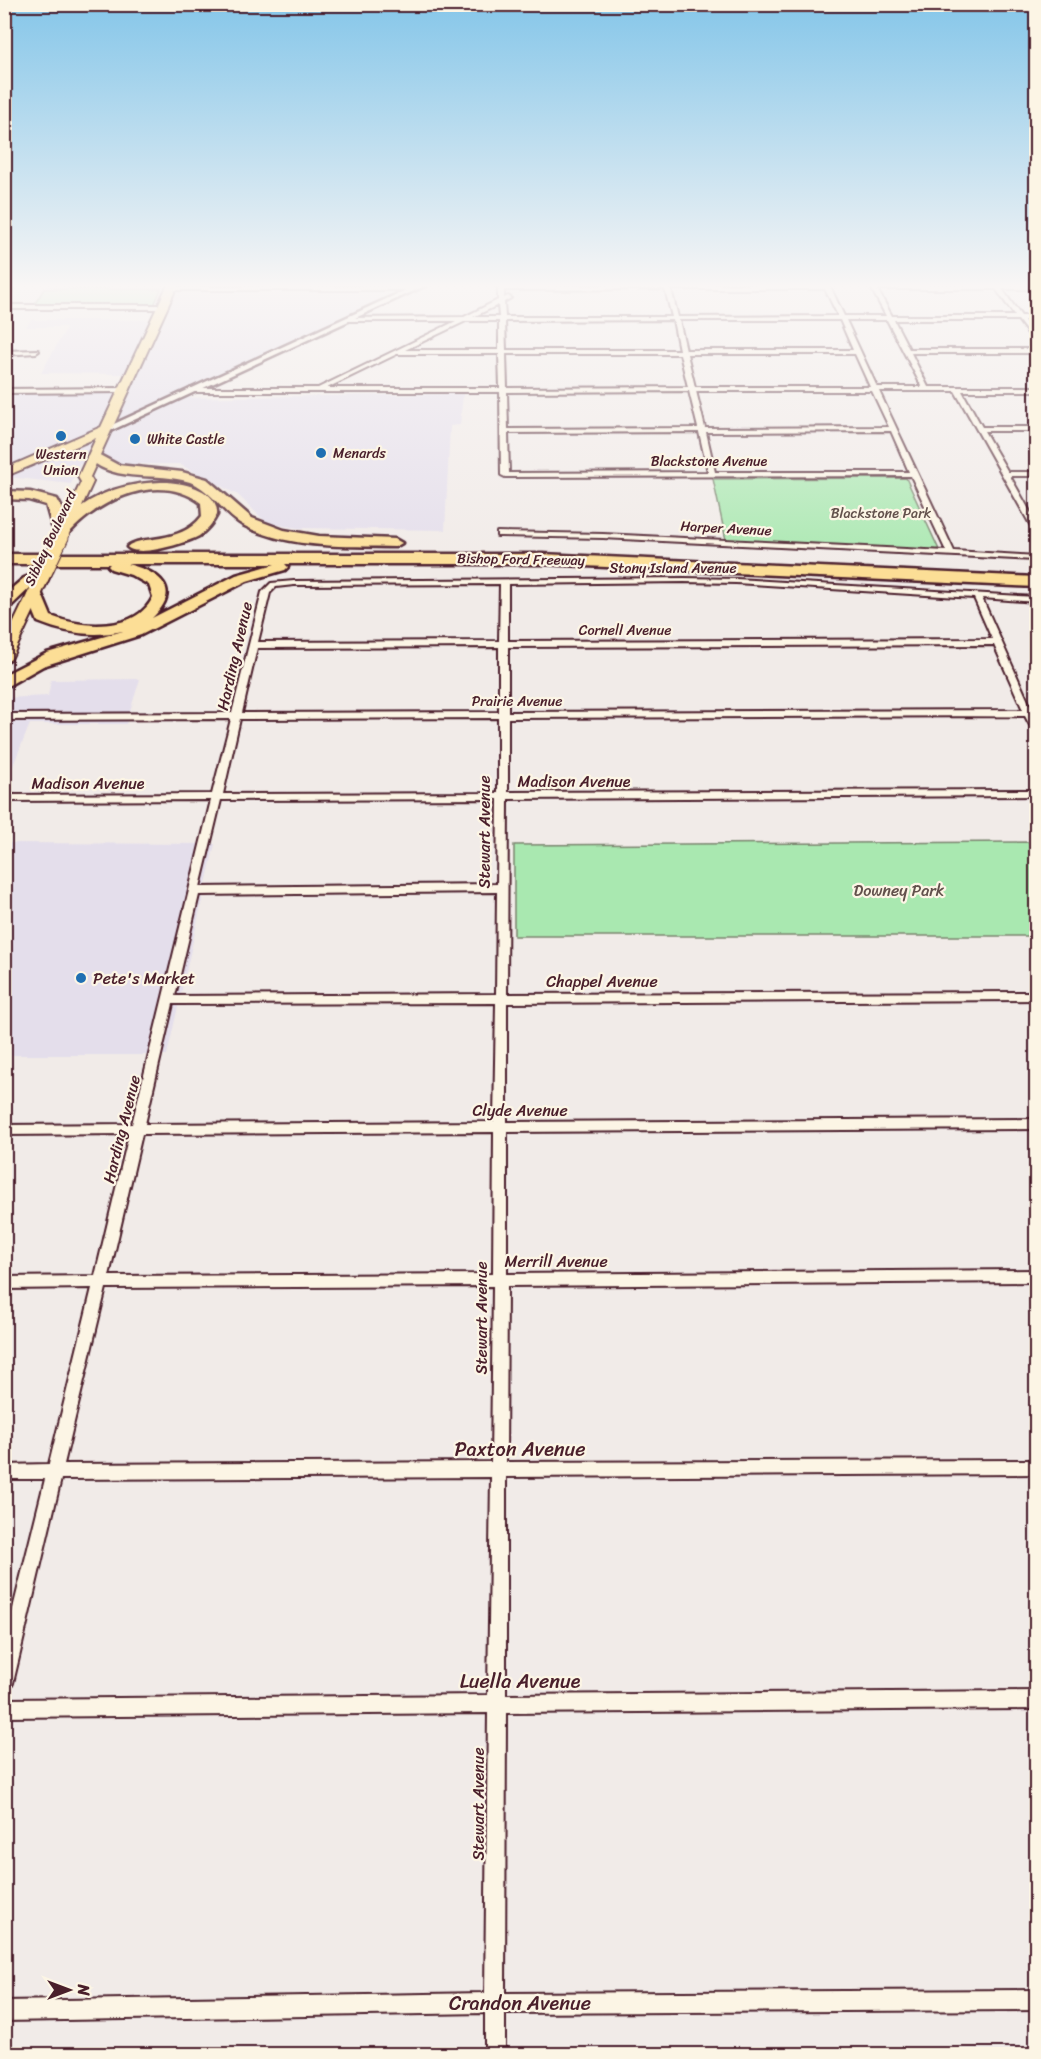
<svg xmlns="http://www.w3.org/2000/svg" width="1041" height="2059" viewBox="0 0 1041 2059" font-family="Sriracha,sans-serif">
<rect width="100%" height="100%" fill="#f1ebe8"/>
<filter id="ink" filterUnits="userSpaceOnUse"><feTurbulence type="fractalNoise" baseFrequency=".0167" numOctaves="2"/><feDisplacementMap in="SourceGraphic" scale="12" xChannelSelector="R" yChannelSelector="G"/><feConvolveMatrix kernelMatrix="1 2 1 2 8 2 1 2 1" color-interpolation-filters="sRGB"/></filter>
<g filter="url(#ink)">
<!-- built -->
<path fill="#e4deeb" d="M47 284H218L217 289 399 290 166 398 463 394 460 425 450 426 445 530 297 528 267 523 238 495 179 464H80L71 484 9 477 7 469 5 468 4 389 118 388 124 374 41 373 67 327H26L31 320H150L158 306 154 305 161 289H44Z
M140 679 126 724H30L5 785V698L48 696 51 680Z
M5 843 215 844 167 1055H5Z"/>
<!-- green -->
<path fill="#a9e8b0" stroke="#7a846e" stroke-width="1.5" d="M44 289H161L154 305H34Z
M906 478 940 552 726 540 713 479Z
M1036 842V936H514V845Z"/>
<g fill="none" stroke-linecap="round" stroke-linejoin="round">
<!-- minor casing -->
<g stroke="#4a1f2b" stroke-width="4">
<path id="minor" d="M11 284H17L4 300V293Z
M498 284H504V286L829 284 844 316H886L869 284 1036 285V289H1002L1021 316H1036V320H1024L1036 338V344L1018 320H894L909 349H1036V353H911L928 387H1036V391H962L982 427H1036V431H984L1008 472H1036V476H1010L1036 522V530L1032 528 955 391H879L954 551 1036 556V560L603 538 500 536H497V532L603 534 946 551 911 476 505 477 501 475 500 392H191L188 390 191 388H318L456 321H347L345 318 464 317 498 300ZM665 289 672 317H505L504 302 511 298 508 296 504 298V290ZM671 289H825L838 316 678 317ZM877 289H996L1015 316H892ZM498 305 499 317H473ZM673 320 679 350H506L505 321ZM679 320H840L853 350H686ZM846 320H887L922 387H877ZM466 321H499V350H405ZM397 354H499L500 388H327ZM506 354H680L688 387 507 388ZM687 354H855L870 387H695ZM689 391 698 428 508 429 507 392ZM696 391H872L889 427 705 428ZM891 431 909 472H715L706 432ZM699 432 708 472 509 473 508 433Z
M171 287 415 286 418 288 415 290H169Z
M4 305H163L166 307 163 309H4Z
M38 350 39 351 36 353 4 355V351Z
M4 389 124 388 127 390 124 392 4 393Z
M684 578 736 579 1036 597V602L982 598 1036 719V732L1033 731 1025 716 508 718V792L1036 790V796L508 799 507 994 1036 992V1000L507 1003V1122L1036 1119V1129L507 1132V1274L1036 1270V1282L507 1286 506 1462 1036 1460V1474L506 1477V1695L1036 1691V1709L506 1713 505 1993 1036 1990V2010L505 2013V2054H485V2013L4 2021V2001L485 1993 488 1713 4 1717V1699L488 1695 491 1477 61 1479 13 1683 10 1689 4 1691V1645L45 1479H4V1465L49 1464 92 1288 4 1289V1277L95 1276 129 1134 4 1135V1125L132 1124 211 800 4 801V795L212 794 231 719 4 720V714L232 713 262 592 271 583 294 581ZM684 582 736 583 974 598 992 639 508 641V584ZM500 584 499 641 258 642 270 593 276 587 294 585ZM994 645 1023 710 508 712V647ZM499 647V712L242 713 257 648ZM498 718V793L223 794 240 719ZM498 799 497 884 200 887 221 800ZM497 892 496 994 175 996 199 895ZM496 1003 494 1122 145 1124 173 1004ZM494 1132 493 1274 109 1276 142 1134ZM493 1286 491 1462 64 1464 106 1288Z"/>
</g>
<!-- tertiary casing -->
<g stroke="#4a1f2b" stroke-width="5">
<path id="tertiary" d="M419 284H429L110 431 103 429Z"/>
</g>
<!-- primary casing -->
<g stroke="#4a1f2b" stroke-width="4">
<path id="primary" d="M168 284H178L90 477 93 482 68 536 67 539H57L56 536 81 482 78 477 96 438 4 477V469L101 427Z
M45 568 52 572 11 659 4 663V643L38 572Z"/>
</g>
<!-- motorway casing -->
<g stroke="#4a1f2b" stroke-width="5">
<path id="motorway" d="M94 452 118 465 182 472 207 479 252 518 284 530 319 536 395 539 402 543 395 547C345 546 288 549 243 525 222 513 212 490 190 482 156 471 118 484 89 459L87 456Z
M168 482C187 484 219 490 217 515 213 523 207 530 199 536 186 543 138 558 127 547 140 534 179 546 202 516L201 503C160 472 102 498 71 531H61L59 527 52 526 46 505 29 500 4 499V491L30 492 57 499 63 510 64 521C93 492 128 482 168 482Z
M4 554H542L1036 577V587L542 564H285L288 567 285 570 247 581 141 635 43 666 4 688V675L47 653 123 631C94 637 67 634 38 622L27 595 29 592H41L51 616C81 628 136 633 153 597L149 585 131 575 111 569 108 566 110 564H4ZM127 564H275L236 575 152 618C183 589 160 572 127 564Z
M29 576 37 581 34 584 10 607 4 609V595L24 578Z"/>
</g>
<!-- minor -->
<use href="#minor" fill="#fcf5e5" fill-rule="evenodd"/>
<!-- tertiary -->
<use href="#tertiary" fill="#fcf5e5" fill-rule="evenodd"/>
<!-- primary -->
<use href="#primary" fill="#fcde96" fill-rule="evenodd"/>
<!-- motorway -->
<use href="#motorway" fill="#fcde96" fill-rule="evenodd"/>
<!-- primary-bridge casing -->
<g stroke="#4a1f2b" stroke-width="16" stroke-linecap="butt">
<path id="primary-bridge" d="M45 572 62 536"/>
</g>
<!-- primary-bridge -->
<use href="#primary-bridge" stroke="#fcde96" stroke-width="14"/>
</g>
</g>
<!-- sky -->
<linearGradient id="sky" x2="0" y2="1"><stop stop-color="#85c6e9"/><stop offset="0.5" stop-color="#f9f6f5"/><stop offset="1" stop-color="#f9f6f5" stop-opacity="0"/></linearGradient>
<rect width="1041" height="572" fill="url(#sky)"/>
<!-- markers -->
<g fill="#1f6fb2" stroke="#fcf5e5" stroke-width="2">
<circle cx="61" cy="436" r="6"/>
<circle cx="135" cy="439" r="6"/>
<circle cx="321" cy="453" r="6"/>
<circle cx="81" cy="978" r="6"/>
</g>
<g text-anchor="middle" stroke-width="4.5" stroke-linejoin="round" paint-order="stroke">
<!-- far-poi labels -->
<g font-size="14" fill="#4a1f2b" stroke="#fcf5e5" text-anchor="start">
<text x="147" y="444">White Castle</text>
<text x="333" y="458">Menards</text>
<text x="61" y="459" text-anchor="middle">Western<tspan x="61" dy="16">Union</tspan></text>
</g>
<!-- far-street labels -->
<g font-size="14" fill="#4a1f2b" stroke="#fcf5e5">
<text x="709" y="466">Blackstone Avenue</text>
<text transform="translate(726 528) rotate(3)" y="5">Harper Avenue</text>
<text transform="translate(50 538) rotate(-65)" y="5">Sibley Boulevard</text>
<text transform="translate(521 559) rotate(1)" y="5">Bishop Ford Freeway</text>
<text x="673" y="573">Stony Island Avenue</text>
<text x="625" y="635">Cornell Avenue</text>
<text x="517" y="706">Prairie Avenue</text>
</g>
<!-- far-park labels -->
<g font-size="14" fill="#62514c" stroke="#fcf5e5">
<text x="881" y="518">Blackstone Park</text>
</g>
<!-- street labels -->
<g font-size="16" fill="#4a1f2b" stroke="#fcf5e5">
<text transform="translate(234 656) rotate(-77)" y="6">Harding Avenue</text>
<text x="574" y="787">Madison Avenue</text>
<text x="88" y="789">Madison Avenue</text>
<text transform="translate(484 832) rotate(-90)" y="6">Stewart Avenue</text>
<text x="602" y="987">Chappel Avenue</text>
<text x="520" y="1116">Clyde Avenue</text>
<text transform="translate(121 1129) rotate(-76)" y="6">Harding Avenue</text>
<text x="556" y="1267">Merrill Avenue</text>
<text transform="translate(481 1318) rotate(-90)" y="6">Stewart Avenue</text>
<text transform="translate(478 1804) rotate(-90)" y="6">Stewart Avenue</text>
</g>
<!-- park labels -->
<g font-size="16" fill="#62514c" stroke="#fcf5e5">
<text x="899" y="896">Downey Park</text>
</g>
<!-- poi labels -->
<g font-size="16" fill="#4a1f2b" stroke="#fcf5e5" text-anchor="start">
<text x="93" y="984">Pete's Market</text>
</g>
<!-- near-street labels -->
<g font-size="20" fill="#4a1f2b" stroke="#fcf5e5">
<text x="520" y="1456">Paxton Avenue</text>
<text x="520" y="1688">Luella Avenue</text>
<text x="520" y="2010">Crandon Avenue</text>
</g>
</g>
<!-- margin -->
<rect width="1041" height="2059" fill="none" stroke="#fcf5e5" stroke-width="24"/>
<rect x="12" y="12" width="1017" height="2035" fill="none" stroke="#4a1f2b" stroke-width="2" filter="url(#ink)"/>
<!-- north arrow -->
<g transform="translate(69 1990) rotate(90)" stroke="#fcf5e5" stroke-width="4.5" paint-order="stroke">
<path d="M0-4.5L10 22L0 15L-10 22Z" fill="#4a1f2b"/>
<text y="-9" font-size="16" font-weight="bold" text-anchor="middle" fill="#4a1f2b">N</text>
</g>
</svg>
